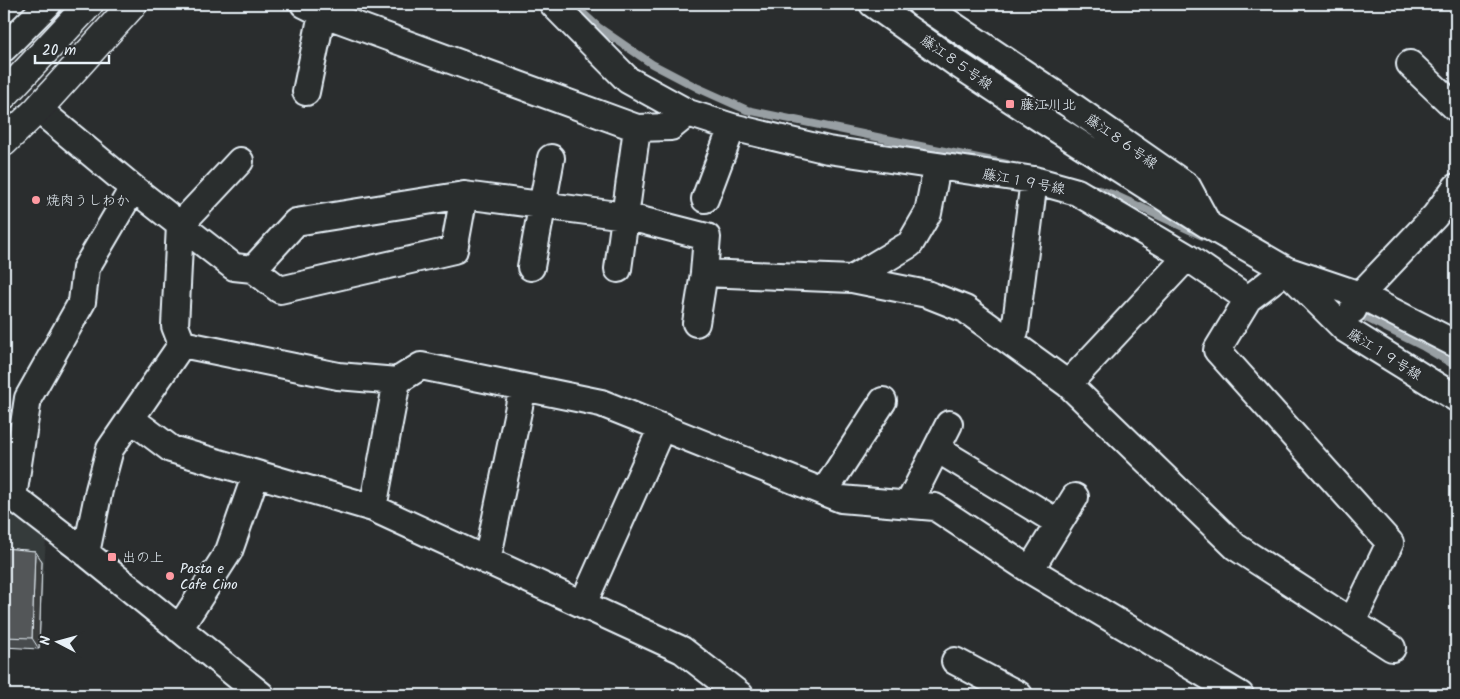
<svg xmlns="http://www.w3.org/2000/svg" width="1460" height="699" viewBox="0 0 1460 699" font-family="Kalam,'Klee One',sans-serif">
<rect width="100%" height="100%" fill="#2a2d2e"/>
<filter id="ink" filterUnits="userSpaceOnUse"><feTurbulence type="fractalNoise" baseFrequency=".02" numOctaves="2"/><feDisplacementMap in="SourceGraphic" scale="10" xChannelSelector="R" yChannelSelector="G"/><feConvolveMatrix kernelMatrix="1 2 1 2 8 2 1 2 1" color-interpolation-filters="sRGB"/></filter>
<g filter="url(#ink)">
<!-- built -->
<path fill="#363a3b" d="M4 508 46 538 39 649 4 648Z"/>
<g fill="none" stroke-linecap="round" stroke-linejoin="round">
<!-- stream -->
<path stroke="#989fa3" stroke-width="8" d="M573 4 598 27 652 64 698 88 747 110 1007 164
M1090 187 1112 194 1203 236
M1330 300 1424 347 1456 366"/>
<!-- minor casing -->
<g stroke="#e8f1f8" stroke-width="30">
<path id="minor" d="M304 4 322 13 637 128 671 127 688 113
M553 4 628 80 688 113 732 127 828 150 1034 180 1077 192 1187 257 1248 299 1286 270
M873 4 956 63 1041 119 1208 225 1286 270 1360 295 1456 344
M921 4 1052 92 1187 186 1207 223
M4 48 48 4
M1410 64 1456 108
M306 92 324 4
M38 109 133 188 234 267 253 269 296 222 464 195 625 216 707 237 704 273 696 323
M705 199 732 127
M531 267 551 158
M253 269 280 290 454 250 464 195
M618 269 637 128
M704 273 852 279 910 244 928 213 937 166
M1290 274 1345 329 1456 398
M852 279 927 294 965 309 1068 384 1236 547 1392 648
M1248 299 1217 350 1390 543 1352 622
M1353 310 1360 295 1435 216 1456 187
M1009 341 1015 331 1034 180
M182 344 175 326 180 225 240 161
M1068 384 1187 257
M131 419 171 449 373 508 682 650 740 695
M937 449 1059 523
M4 490 86 553 261 695
M824 492 883 401
M13 497 28 398 82 302 86 268 133 188
M909 503 949 424
M373 508 397 381
M86 553 99 490 110 449 182 344 338 376 397 381 421 366 601 403 841 499 935 507 1030 570 1240 695
M487 561 523 387
M1030 570 1075 497
M583 604 662 427
M179 629 229 551 256 474
M955 661 1019 695"/>
</g>
<!-- highway casing -->
<g stroke="#e8f1f8" stroke-width="31">
<path id="highway" d="M4 95 89 4
M4 142 38 109 133 4"/>
</g>
<!-- minor -->
<use href="#minor" stroke="#2a2d2e" stroke-width="26"/>
<!-- highway -->
<use href="#highway" stroke="#2a2d2e" stroke-width="28"/>
</g>
<!-- wall -->
<path fill="#474b4d" stroke="#e8f1f8" d="M4 548 35 551 42 561 39 649 4 647Z"/>
<!-- shaded-wall -->
<path fill="#3a3d3e" stroke="#e8f1f8" d="M35 551 42 561 39 649 32 638Z"/>
<!-- building -->
<path fill="#535759" stroke="#e8f1f8" d="M4 548 35 551 32 638 4 637Z"/>
</g>
<!-- markers -->
<g fill="#ff9aa2" stroke="#2a2d2e" stroke-width="2">
<rect x="1005" y="99" width="10" height="10" rx="2.5"/>
<circle cx="36" cy="200" r="5"/>
<rect x="107" y="552" width="10" height="10" rx="2.5"/>
<circle cx="170" cy="576" r="5"/>
</g>
<g text-anchor="middle" stroke-width="4" stroke-linejoin="round" paint-order="stroke">
<!-- street labels -->
<g font-size="14" fill="#e8f1f8" stroke="#2a2d2e">
<text transform="translate(957 62) rotate(35)" y="5">藤江８５号線</text>
<text transform="translate(1122 141) rotate(35)" y="5">藤江８６号線</text>
<text transform="translate(1024 181) rotate(11)" y="5">藤江１９号線</text>
<text transform="translate(1385 354) rotate(32)" y="5">藤江１９号線</text>
</g>
<!-- poi labels -->
<g font-size="14" fill="#e8f1f8" stroke="#2a2d2e" text-anchor="start">
<text x="1020" y="109">藤江川北</text>
<text x="46" y="205">焼肉うしわか</text>
<text x="122" y="562">出の上</text>
<text x="180" y="573">Pasta e<tspan x="180" dy="16">Cafe Cino</tspan></text>
</g>
</g>
<!-- margin -->
<rect width="1460" height="699" fill="none" stroke="#2a2d2e" stroke-width="20"/>
<rect x="10" y="10" width="1440" height="679" fill="none" stroke="#e8f1f8" stroke-width="2" filter="url(#ink)"/>
<!-- north arrow -->
<g transform="translate(58 642) rotate(276)" stroke="#2a2d2e" stroke-width="4" paint-order="stroke">
<path d="M0-4L9 19L0 12L-9 19Z" fill="#e8f1f8"/>
<text y="-8" font-size="14" font-weight="bold" text-anchor="middle" fill="#e8f1f8">N</text>
</g>
<!-- scale -->
<path d="M35 55v8h74v-8" fill="none" stroke="#e8f1f8" stroke-width="2.5"/>
<text x="42" y="55" font-size="15" fill="#e8f1f8" stroke="#2a2d2e" stroke-width="4" paint-order="stroke">20 m</text>
</svg>
